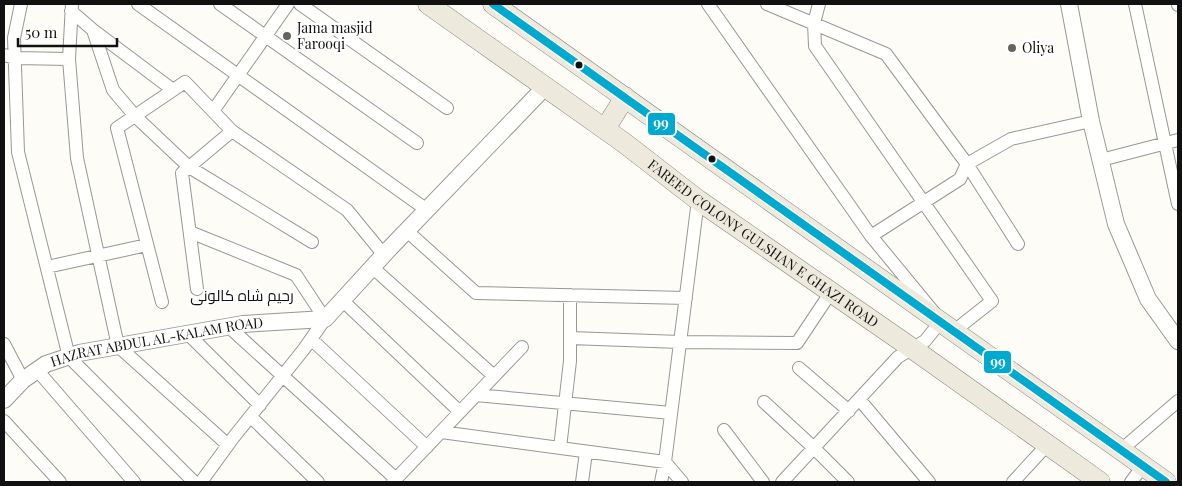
<svg xmlns="http://www.w3.org/2000/svg" width="1182" height="486" viewBox="0 0 1182 486" font-family="'Playfair Display',Cairo,serif">
<rect width="100%" height="100%" fill="#fdfcf7"/>
<g fill="none" stroke-linecap="round" stroke-linejoin="round">
<!-- minor casing -->
<g stroke="#979795" stroke-width="14">
<path id="minor" d="M21 4 14 38 18 152 69 357 194 482
M72 4 69 59 77 158 118 346 228 445
M138 4 427 210
M220 4 417 143
M300 4 447 108
M708 4 871 236 941 321 925 341 898 357 782 482
M767 4 886 54 967 164 1018 244
M819 4 814 23 815 46 992 301 954 331
M1135 4 1178 204
M1178 4V5
M71 11 93 30 113 90 135 116 189 167 312 242
M93 30 173 90
M4 55 15 58 69 59
M213 111 288 4
M1101 160 1178 140
M407 231 476 293 686 298
M190 232 296 275 325 319 304 349 233 438 201 482
M871 236 960 179 967 164 1011 139 1091 121
M47 267 147 245
M372 267 494 376
M197 289 182 173 232 131
M342 300 460 412
M162 302 117 128 185 82 232 131 347 210 384 255
M229 327 396 479
M188 334 260 405
M570 338 680 342 797 343 831 292
M311 339 427 447
M4 344 23 380
M799 368 849 411
M37 370 134 482
M476 395 671 413
M859 399 929 482
M764 402 814 448 848 482
M251 417 318 482
M4 421 60 482
M724 430 763 482
M441 432 665 462 682 482
M560 448 570 361V295
M1121 450 1178 401
M393 482 522 347
M582 482 586 452
M661 482 665 462 698 200
M1013 482 1047 445
M1131 482 1143 466"/>
</g>
<!-- tertiary casing -->
<g stroke="#979795" stroke-width="18">
<g id="tertiary">
<path d="M1069 4 1091 121 1116 224 1148 299 1178 341"/>
<path id="s1" d="M4 400 23 380 46 364 79 353 243 324 325 319 390 248 545 87"/>
</g>
</g>
<!-- primary casing -->
<g stroke="#858482" stroke-width="21">
<g id="primary">
<path id="s2" d="M428 4 623 142 698 200 913 349 1100 482"/>
<path d="M493 4 1166 482"/>
<path d="M605 129 625 97"/>
</g>
</g>
<!-- minor -->
<use href="#minor" stroke="#fffffe" stroke-width="12"/>
<!-- tertiary -->
<use href="#tertiary" stroke="#fffffe" stroke-width="16"/>
<!-- primary -->
<use href="#primary" stroke="#ede9dc" stroke-width="20"/>
<!-- bus-1 casing -->
<g stroke="#fff" stroke-width="11">
<path id="bus-1" d="M493 4 1166 482"/>
</g>
<!-- bus-1 -->
<use href="#bus-1" stroke="#00a9ce" stroke-width="8"/>
</g>
<!-- markers -->
<g fill="#646362" stroke="#fff" stroke-width="2">
<circle cx="287" cy="36" r="5"/>
<circle cx="1012" cy="48" r="5"/>
</g>
<g fill="#111" stroke="#fff" stroke-width="2">
<circle cx="579" cy="65" r="4.5"/>
<circle cx="712" cy="159" r="4.5"/>
</g>
<g text-anchor="middle" stroke-width="5" stroke-linejoin="round" paint-order="stroke">
<!-- poi labels -->
<g font-size="14" fill="#111" stroke="#fff" text-anchor="start">
<text x="297" y="33">Jama masjid<tspan x="297" dy="16">Farooqi</tspan></text>
<text x="1022" y="53">Oliya</text>
</g>
<!-- street labels -->
<g font-size="14" fill="#111" stroke="#fff">
<text dy="5" stroke="none"><textPath href="#s2" startOffset="412">FAREED COLONY GULSHAN E GHAZI ROAD</textPath></text>
<text dy="5" stroke="none"><textPath href="#s1" startOffset="169">HAZRAT ABDUL AL-KALAM ROAD</textPath></text>
</g>
<!-- neighbourhood labels -->
<g font-size="15" fill="#111" stroke="#fff">
<text x="242" y="301">رحیم شاہ کالونی</text>
</g>
</g>
<g stroke="#fff" stroke-width="2">
<rect x="647" y="112" width="29" height="24" rx="5" fill="#00a9ce"/>
<rect x="983" y="350" width="29" height="24" rx="5" fill="#00a9ce"/>
</g>
<g font-size="14" text-anchor="middle" font-weight="bold" fill="#fff">
<text x="661" y="128">99</text>
<text x="998" y="367">99</text>
</g>
<!-- border -->
<rect width="1182" height="486" fill="none" stroke="#111111" stroke-width="10"/>
<!-- scale -->
<path d="M18 38v8h99v-8" fill="none" stroke="#111111" stroke-width="2.5"/>
<text x="25" y="38" font-size="15" fill="#111111" stroke="#ffffff" stroke-width="4" paint-order="stroke">50 m</text>
</svg>
